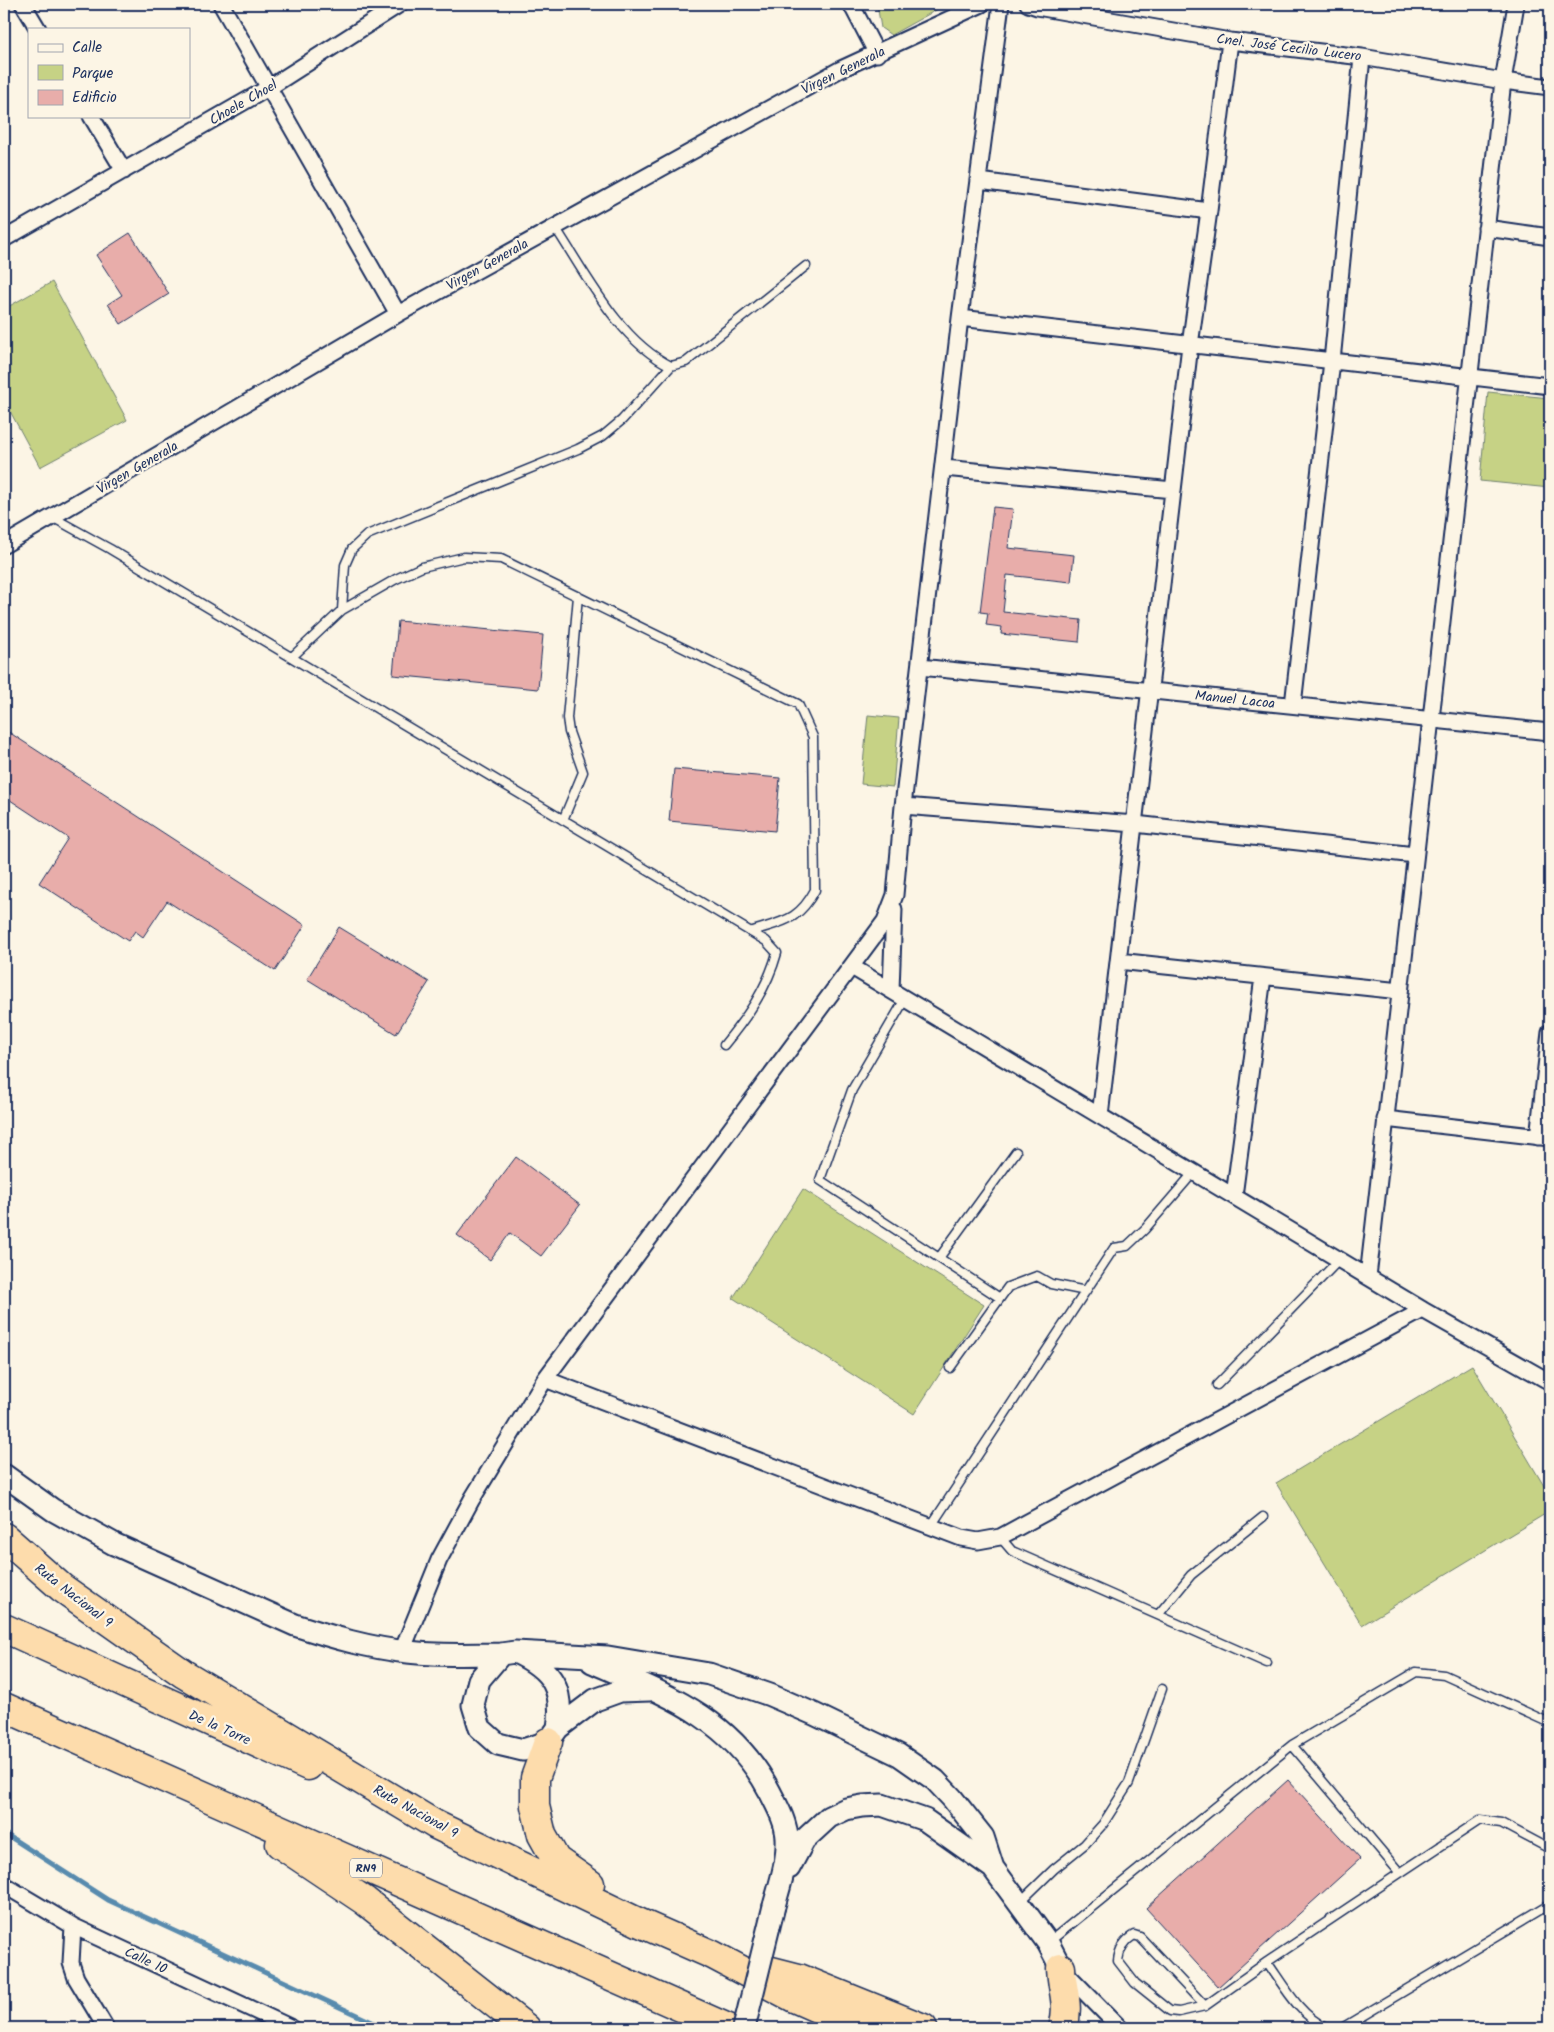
<svg xmlns="http://www.w3.org/2000/svg" width="1554" height="2032" viewBox="0 0 1554 2032" font-family="Kalam,sans-serif">
<rect width="100%" height="100%" fill="#fcf5e5"/>
<filter id="ink" filterUnits="userSpaceOnUse"><feTurbulence type="fractalNoise" baseFrequency=".02" numOctaves="2"/><feDisplacementMap in="SourceGraphic" scale="10" xChannelSelector="R" yChannelSelector="G"/><feConvolveMatrix kernelMatrix="1 2 1 2 8 2 1 2 1" color-interpolation-filters="sRGB"/></filter>
<g filter="url(#ink)">
<!-- green -->
<path fill="#c6d285" stroke="#708072" d="M877 4H940L938 9 891 35 881 28Z
M52 282 127 420 40 467 4 400V309Z
M1488 392 1550 398V488L1480 481Z
M868 715 899 718 893 787 861 784Z
M803 1189 984 1305 914 1414 733 1298Z
M1472 1365 1550 1496V1511L1362 1625 1276 1483Z"/>
<g fill="none" stroke-linecap="round" stroke-linejoin="round">
<!-- stream -->
<path stroke="#598bae" stroke-width="5" d="M4 1833 108 1900 385 2028"/>
</g>
<!-- building -->
<path fill="#e8adaa" stroke="#1b2f5e" d="M130 233 169 294 121 324 108 304 122 295 96 255Z
M993 507 1013 509 1008 548 1074 555 1071 582 1007 575 1003 612 1081 620 1079 642 1001 634 1002 627 986 625 988 613 980 612Z
M398 621 543 635 538 689 393 675Z
M4 729 305 925 275 971 167 901 143 937 135 931 128 941 39 883 68 838 4 796Z
M674 769 780 778 775 831 669 821Z
M339 927 429 982 396 1034 307 979Z
M516 1157 580 1205 541 1256 510 1233 490 1260 457 1235Z
M1288 1780 1360 1859 1218 1987 1146 1908Z"/>
<g fill="none" stroke-linecap="round" stroke-linejoin="round">
<!-- lane casing -->
<g stroke="#1b2f5e" stroke-width="11">
<path id="lane" d="M555 227C586 274 619 341 671 366L686 362 806 266
M52 517 110 549 766 941 777 953C767 989 747 1017 724 1045
M342 610 345 565 352 549 367 535 578 449 603 436 622 420 671 366
M292 657 342 610 396 579 422 567 464 557 501 559 798 704 813 737 815 890C798 922 782 921 750 932
M563 820 583 772 569 732 567 718 578 596
M905 999 852 1090 820 1180 1000 1298
M939 1258 1016 1152
M950 1368 1008 1287 1037 1276 1051 1284 1086 1291
M1217 1385 1339 1260
M931 1526 1114 1248 1127 1246 1145 1229 1194 1172
M1000 1537 1012 1551 1267 1663
M1158 1615 1191 1575 1263 1517
M1400 1873 1480 1820 1501 1823 1550 1849
M1019 1903 1054 1869 1085 1844 1103 1824 1129 1783 1162 1689
M1049 1942 1292 1745 1416 1672 1444 1675 1550 1723
M1267 1962 1400 1873 1292 1745
M1205 2006 1140 1937 1134 1935C1124 1941 1119 1950 1118 1961L1135 1983 1170 2011 1179 2012 1205 2006 1267 1962C1284 1986 1300 2016 1327 2028
M1342 2028 1550 1904"/>
</g>
<!-- street casing -->
<g stroke="#1b2f5e" stroke-width="19">
<path id="street" d="M23 4 38 29
M221 4 398 314
M851 4 877 54
M1028 4 1037 7 1230 41 1362 57 1503 81 1550 87
M91 116 124 171
M979 181 1209 211
M1486 228 1550 237
M4 239 270 87 400 4
M960 318 1550 386
M944 468 1173 490
M4 545 398 314 839 70 982 4
M920 667 1550 732
M1293 705 1332 361 1362 57
M903 806 1135 824 1415 855
M1118 961 1400 991
M852 967 1423 1310 1550 1382
M891 990 894 909
M1100 1116 1190 345 1209 211 1230 41
M1385 1119 1550 1138
M1538 1137 1550 1032
M1234 1196 1263 977
M1368 1277 1503 81 1516 4
M545 1379 961 1538 978 1541 1000 1537 1423 1310
M402 1651 439 1560 472 1499 545 1379 885 921 895 895 903 806 960 318 1001 4
M4 1885 73 1926 292 2028
M73 1926 71 1963 76 1978 106 2028
M1063 1970 1120 2028"/>
</g>
<!-- secondary casing -->
<g stroke="#1b2f5e" stroke-width="25">
<path id="secondary" d="M4 1475 53 1510 114 1544 295 1625C332 1637 369 1648 408 1652 439 1656 470 1654 501 1654L515 1652 608 1657 709 1674 770 1695 814 1714 899 1755 935 1780 952 1798 983 1837 993 1868 1048 1943 1061 1968
M517 1653C553 1670 564 1690 558 1728
M501 1654 479 1680 473 1705 480 1728 498 1744 523 1750 548 1742 558 1728 595 1700 620 1691 650 1690
M592 1662C665 1694 731 1717 770 1792 777 1806 786 1821 787 1838 788 1861 780 1884 774 1906
M789 1868 804 1840 829 1817 846 1809 862 1806 882 1805 925 1820 993 1868"/>
</g>
<!-- highway casing -->
<g stroke="#1b2f5e" stroke-width="31">
<path id="highway" d="M4 1537 62 1588 184 1674 436 1825 638 1922 713 1955 794 1998 862 2028
M4 1628 308 1766
M4 1707 728 2028
M548 1742 535 1778V1806L542 1835 556 1860 590 1884
M280 1844 365 1901 526 2028
M760 1968 799 1978 923 2028
M1061 1968C1062 1991 1070 2005 1063 2028"/>
</g>
<!-- lane -->
<use href="#lane" stroke="#fcf5e5" stroke-width="8"/>
<!-- street -->
<use href="#street" stroke="#fcf5e5" stroke-width="15"/>
<!-- secondary -->
<use href="#secondary" stroke="#fcf5e5" stroke-width="21"/>
<!-- highway -->
<use href="#highway" stroke="#fddcac" stroke-width="28"/>
<!-- secondary-bridge casing -->
<g stroke="#1b2f5e" stroke-width="25" stroke-linecap="butt">
<path id="secondary-bridge" d="M744 2028 774 1906"/>
</g>
<!-- secondary-bridge -->
<use href="#secondary-bridge" stroke="#fcf5e5" stroke-width="21"/>
</g>
</g>
<g text-anchor="middle" stroke-width="4.5" stroke-linejoin="round" paint-order="stroke">
<!-- shield labels -->
<rect fill="#fcf5e5" stroke="#5e6a86" stroke-width="1" x="350" y="1858.5" width="32" height="19" rx="4"/>
<g font-size="12" font-weight="bold" fill="#1b2f5e">
<text x="366" y="1872">RN9</text>
</g>
<!-- street labels -->
<g font-size="14" fill="#1b2f5e" stroke="#fcf5e5">
<text transform="translate(1289 47) rotate(7)" y="5">Cnel. José Cecilio Lucero</text>
<text transform="translate(843 70) rotate(-26)" y="5">Virgen Generala</text>
<text transform="translate(243 102) rotate(-30)" y="5">Choele Choel</text>
<text transform="translate(487 264) rotate(-29)" y="5">Virgen Generala</text>
<text transform="translate(137 467) rotate(-30)" y="5">Virgen Generala</text>
<text transform="translate(1235 699) rotate(6)" y="5">Manuel Lacoa</text>
<text transform="translate(74 1595) rotate(38)" y="5">Ruta Nacional 9</text>
<text transform="translate(220 1727) rotate(24)" y="5">De la Torre</text>
<text transform="translate(416 1811) rotate(29)" y="5">Ruta Nacional 9</text>
<text transform="translate(146 1960) rotate(25)" y="5">Calle 10</text>
</g>
</g>
<!-- margin -->
<rect width="1554" height="2032" fill="none" stroke="#fcf5e5" stroke-width="20"/>
<rect x="10" y="10" width="1534" height="2012" fill="none" stroke="#1b2f5e" stroke-width="2" filter="url(#ink)"/>
<!-- legend -->
<rect x="28" y="28" width="162" height="90" fill="#fcf5e5" stroke="#a2a6af"/>
<rect x="38" y="44" width="25" height="8" fill="#fcf5e5" stroke="#a2a6af"/>
<text x="72" y="52" font-size="15" fill="#1b2f5e">Calle</text>
<rect x="38" y="65" width="25" height="15" fill="#c6d285" stroke="#a2a6af"/>
<text x="72" y="78" font-size="15" fill="#1b2f5e">Parque</text>
<rect x="38" y="90" width="25" height="15" fill="#e8adaa" stroke="#a2a6af"/>
<text x="72" y="102" font-size="15" fill="#1b2f5e">Edificio</text>
</svg>
